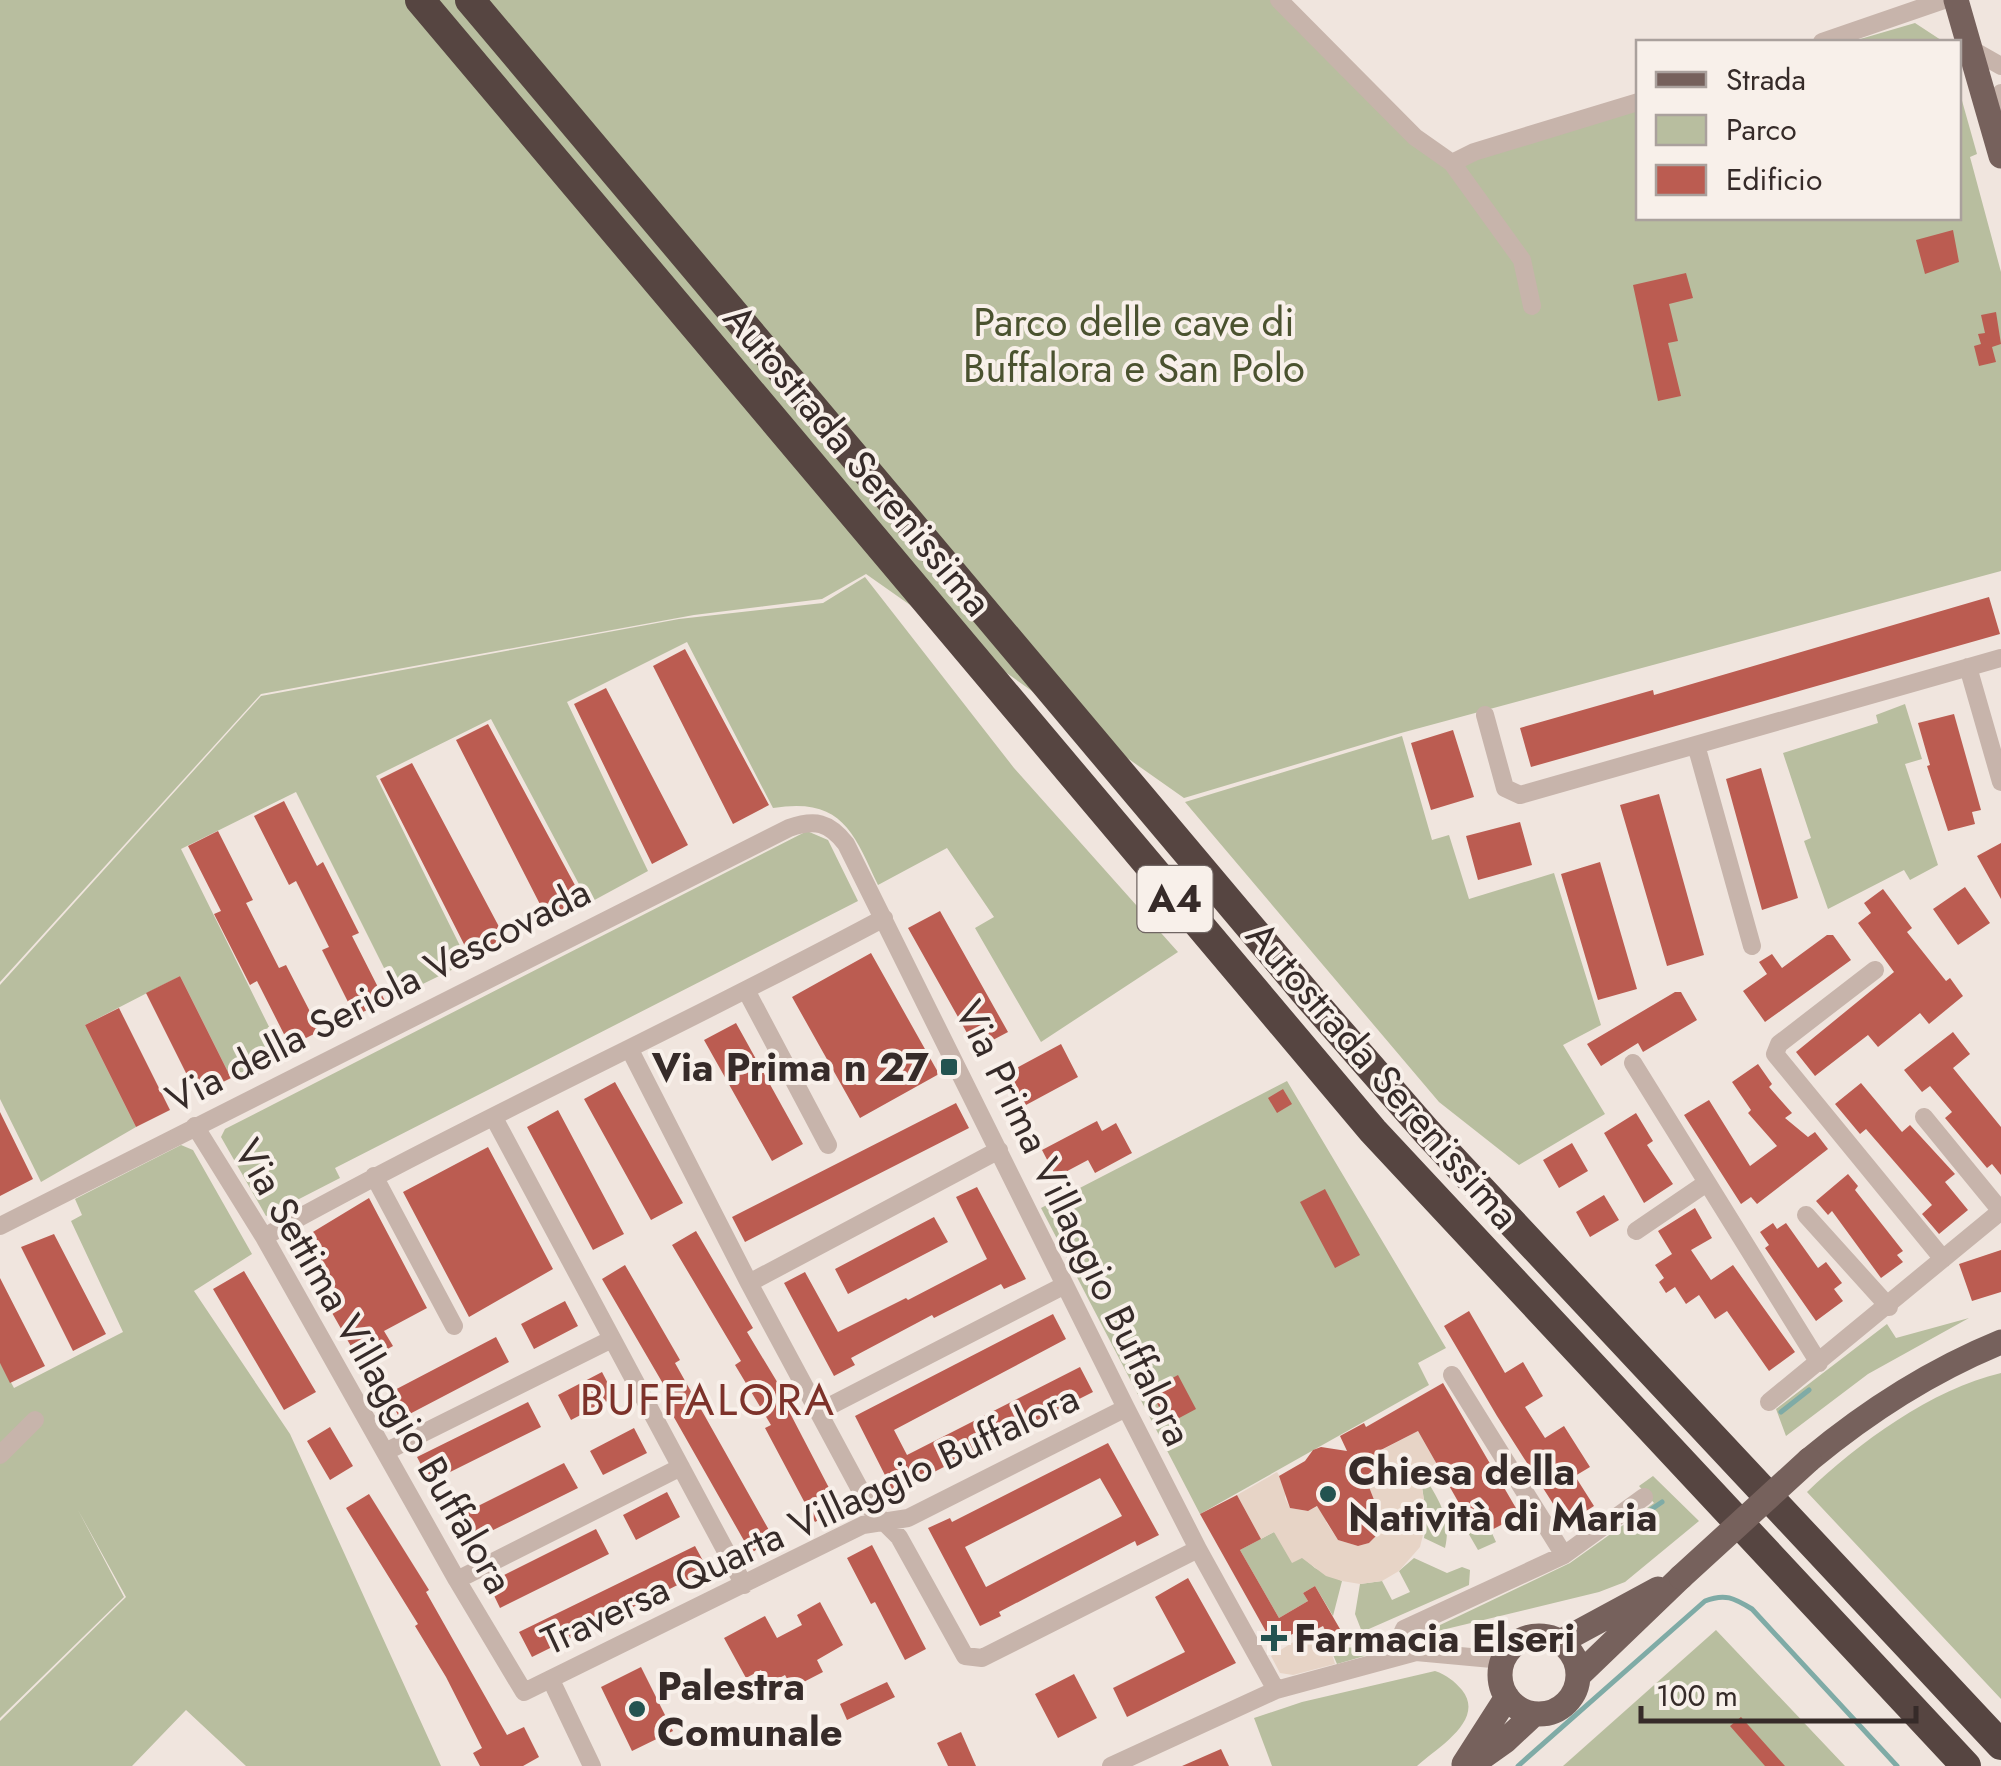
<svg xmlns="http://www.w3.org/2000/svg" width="2001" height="1766" viewBox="0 0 2001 1766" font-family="Jost,sans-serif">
<rect width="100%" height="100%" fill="#f0e5de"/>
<!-- green -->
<path fill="#b8be9f" d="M0 0H1272L1437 157 1638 106V218H1958L1959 90 1977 154 1970 157 2001 272V571L1401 733 1184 798 866 574 822 599 694 615 261 694 0 982Z
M1915 23 1944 42H1850Z
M865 577 1014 768 1178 952 1041 1042 975 928 994 917 947 848 878 885C853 831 841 797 773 808L687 642 567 702 648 871 589 903 491 719 376 776 468 962 398 996 296 792 181 849 282 1053 231 1078 180 976 85 1025 136 1127 41 1182 0 1099V985L261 696 679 619 823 603Z
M1905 704 1922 759 1905 764 1938 865 1910 880 1904 870 1828 909 1804 841 1811 838 1783 753 1878 723 1876 715Z
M1402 736 1432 840 1449 835 1469 899 1554 873 1601 1025 1563 1045 1605 1114 1519 1165 1439 1102 1185 802Z
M807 831 828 840 858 901 335 1168 340 1178 266 1216 221 1137 225 1129Z
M1287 1081 1446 1348 1418 1363 1429 1385 1200 1514 1041 1208Z
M181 1145 193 1150 252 1254 194 1291 290 1434 441 1766H246L186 1710 132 1766H0V1721L126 1597 78 1510 124 1597 0 1718V1362L14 1388 123 1332 71 1221 82 1215 75 1199Z
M1969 1318 1868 1374 1786 1436 1776 1409 1887 1324 1896 1338Z
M2001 1373V1699L1807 1492C1858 1443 1932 1389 2001 1373Z
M1653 1476 1699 1521 1625 1582 1599 1592 1417 1636 1570 1563 1654 1503 1639 1486Z
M1429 1484C1442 1505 1451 1523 1445 1548L1424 1538 1427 1519 1422 1487Z
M1478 1524 1484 1534 1491 1531 1496 1542 1478 1550 1467 1531Z
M1274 1532 1315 1568 1342 1581 1333 1616 1315 1586 1303 1593 1308 1601 1279 1618 1240 1550Z
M1414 1558 1447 1573 1462 1567 1470 1570 1469 1585 1362 1632 1355 1614 1360 1584 1382 1581 1392 1600 1410 1592 1399 1571Z
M1716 1630 1845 1766H1563Z
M1374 1647 1375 1653 1337 1664 1330 1648Z
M1435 1671C1447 1675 1454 1681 1462 1690 1486 1720 1437 1748 1417 1766H1272L1254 1718 1302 1702Z"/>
<!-- plaza -->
<path fill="#e7d4c6" d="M1418 1431 1444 1477 1422 1488 1427 1519 1420 1547 1399 1571 1382 1581 1360 1584 1342 1581 1326 1576 1302 1558 1292 1563 1274 1532 1261 1539 1237 1495 1277 1472 1286 1487 1285 1498 1290 1508 1307 1511 1321 1505 1330 1519 1326 1522 1338 1540 1358 1546 1369 1543 1377 1535 1382 1520 1369 1487 1375 1464 1374 1454Z
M1324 1628 1335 1664 1293 1675 1280 1673 1271 1656 1314 1629 1316 1632Z"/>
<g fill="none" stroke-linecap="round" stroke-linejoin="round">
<!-- stream -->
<path stroke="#7faba6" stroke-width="5" d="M1781 1412 1809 1390
M1633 1522 1662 1502
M1518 1766 1705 1601C1725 1593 1734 1598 1752 1609L1897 1766"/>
</g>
<!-- building -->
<path fill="#bb5c51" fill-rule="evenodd" d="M1953 230 1959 262 1925 274 1916 240Z
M1686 273 1693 298 1669 304 1678 341 1668 343 1681 396 1658 401 1633 285Z
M1996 312 2001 344 1992 347 1996 362 1979 366 1974 346 1981 344 1978 334 1985 333 1981 315Z
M1989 597 2000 634 1531 767 1520 728 1653 690 1654 695Z
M685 649 769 805 733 824 653 666Z
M606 688 688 845 652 864 574 704Z
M1954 714 1981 810 1972 812 1975 824 1948 831 1927 766 1930 765 1918 723Z
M488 724 583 900 547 918 456 740Z
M1453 730 1474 797 1431 810 1411 743Z
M412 763 505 938 470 956 380 779Z
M1761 768 1798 898 1762 910 1726 779Z
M1659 794 1704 955 1667 966 1620 805Z
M284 801 317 866 323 862 359 933 352 936 385 1001 355 1016 322 950 329 947 296 881 289 885 254 816Z
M1520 822 1532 865 1478 880 1466 836Z
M218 831 253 900 246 903 279 968 286 965 320 1031 290 1046 257 981 250 985 214 914 221 911 188 846Z
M2001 843V899L1977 856Z
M1600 862 1637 989 1598 1000 1561 874Z
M1965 887 1990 923 1958 945 1933 909Z
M1883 889 1912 928 1907 932 1946 981 1950 978 1963 996 1929 1024 1920 1013 1878 1047 1868 1035 1815 1076 1796 1052 1894 972 1858 923 1871 913 1864 903Z
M940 911 1008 1032 976 1049 908 928Z
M1827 935H1833L1851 960 1765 1022 1743 991 1767 974 1759 962 1772 954 1782 968Z
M871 953 939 1074 860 1118 792 997Z
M180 976 231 1078 197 1095 146 993Z
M1675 992H1681L1697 1020 1643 1052 1638 1043 1601 1066 1587 1044Z
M119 1008 170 1110 136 1127 85 1025Z
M736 1023 803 1144 772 1161 704 1040Z
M1953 1032 1970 1054 1953 1068 2001 1127V1175L1992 1164 1987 1168 1945 1118 1952 1112 1930 1086 1922 1092 1904 1070Z
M1061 1044 1078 1077 1026 1105 1009 1072Z
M1758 1064 1772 1084 1769 1087 1792 1113 1785 1118 1808 1137 1815 1132 1828 1149 1757 1204 1751 1197 1741 1204 1684 1115 1709 1100 1750 1166 1777 1146 1748 1113 1751 1110 1732 1082Z
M615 1082 683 1203 651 1220 584 1099Z
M1861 1083 1902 1132 1910 1125 1955 1174 1945 1182 1968 1210 1939 1234 1922 1214 1932 1205 1866 1129 1860 1134 1835 1104Z
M1283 1089 1292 1104 1277 1113 1268 1098Z
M956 1103 969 1128 745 1242 732 1217Z
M558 1110 624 1234 593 1250 527 1127Z
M0 1112 33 1179 0 1196Z
M1636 1113 1653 1141 1647 1145 1673 1184 1644 1203 1604 1133Z
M1097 1121 1102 1131 1116 1123 1132 1153 1095 1173 1088 1160 1056 1177 1042 1150Z
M1572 1143 1588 1171 1559 1188 1543 1160Z
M488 1147 553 1269 469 1317 403 1192Z
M1848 1174 1858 1186 1855 1190 1903 1251 1897 1255 1903 1262 1881 1278 1832 1211 1828 1215 1816 1201Z
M977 1187 1026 1279 1004 1289 1001 1284 934 1318 932 1315 851 1358 855 1365 834 1376 784 1283 805 1272 838 1332 906 1298 908 1300 987 1259 956 1197Z
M1325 1189 1360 1255 1335 1268 1300 1202Z
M1604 1195 1619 1220 1590 1237 1576 1212Z
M369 1198 427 1308 384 1331 393 1346 361 1364 293 1244Z
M1695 1208 1712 1238 1691 1250 1711 1280 1733 1265 1795 1352 1769 1371 1727 1311 1715 1319 1699 1295 1686 1304 1675 1287 1666 1293 1659 1282 1664 1278 1655 1265 1672 1254 1658 1231Z
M934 1217 948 1242 848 1294 835 1269Z
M1773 1223 1777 1229 1786 1223 1818 1268 1826 1262 1842 1283 1834 1289 1843 1301 1816 1321 1765 1248 1769 1245 1760 1232Z
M696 1231 753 1328 747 1332 782 1390 779 1392 840 1509 815 1522 765 1428 771 1425 735 1365 741 1361 672 1245Z
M54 1234 106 1334 73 1351 21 1247Z
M2001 1250V1292L1972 1301 1959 1264Z
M625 1265 680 1360 675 1363 774 1539 751 1553 663 1398 669 1394 602 1279Z
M244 1271 316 1392 284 1410 213 1289Z
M0 1278 45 1366 10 1383 0 1363Z
M565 1301 578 1326 534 1349 521 1324Z
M1469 1311 1505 1373 1523 1362 1543 1396 1525 1407 1545 1438 1564 1426 1590 1467 1575 1476 1594 1506 1566 1524 1497 1416 1444 1326Z
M1053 1314 1066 1339 894 1430 907 1455 1080 1367 1093 1392 934 1472 932 1469 892 1489 855 1416Z
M496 1337 509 1362 400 1419 387 1394Z
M602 1372 615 1397 571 1420 558 1395Z
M1178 1375 1196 1409 1168 1424 1150 1390Z
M1443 1383 1520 1515 1484 1534 1470 1509 1464 1512 1418 1431 1375 1453 1369 1487 1382 1520 1377 1535 1369 1543 1358 1546 1338 1540 1317 1506 1308 1511 1290 1508 1279 1476 1305 1461 1313 1450 1321 1447 1347 1451 1340 1436 1364 1423 1366 1427Z
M528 1402 541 1427 430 1482 417 1457Z
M330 1427 353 1466 330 1480 307 1441Z
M634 1428 647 1453 603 1475 590 1451Z
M1108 1443 1159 1535 1137 1546 1135 1541 999 1612 1001 1616 980 1626 928 1528 950 1518 952 1522ZM1100 1478 1122 1516 986 1587 965 1547Z
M564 1463 578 1488 467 1543 454 1518Z
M667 1492 680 1517 636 1540 623 1515Z
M369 1494 429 1590 426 1592 507 1735 524 1727 539 1757 523 1766H480L473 1753 482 1748 446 1677 415 1626 418 1624 346 1508Z
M1237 1495 1261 1539 1240 1550 1279 1618 1308 1601 1303 1593 1315 1586 1340 1629 1328 1636 1323 1626 1315 1630 1312 1624 1273 1644 1200 1514Z
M596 1529 609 1554 500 1608 488 1583Z
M872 1545 926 1649 905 1660 875 1602 871 1604 847 1558Z
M695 1546 708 1570 532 1657 519 1632Z
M1188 1578 1236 1663 1127 1717 1113 1688 1185 1652 1155 1597Z
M820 1602 843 1645 817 1660 823 1672 792 1688 785 1675 768 1684 761 1670 746 1678 724 1638 765 1616 777 1638 802 1625 797 1615Z
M641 1667 673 1731 632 1751 601 1687Z
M1074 1674 1097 1718 1058 1738 1035 1694Z
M887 1682 895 1697 847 1720 840 1704Z
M1741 1717 1785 1766H1765L1730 1726Z
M961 1732 976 1766H948L937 1743Z
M1221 1749 1229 1766H1182Z"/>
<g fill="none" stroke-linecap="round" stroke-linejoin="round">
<!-- street -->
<path stroke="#c7b4ab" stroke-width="18" d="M1279 0 1415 137 1452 163 1522 260 1532 306
M1822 42 1944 0
M1971 49 2001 66
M1996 125 2001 93
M1452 163 1474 152 1638 102
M1968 667 2001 782
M1485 715 1505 788 1520 795 2001 658
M1696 745 1752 946
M1875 970 1779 1044 1775 1054 1943 1259
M747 992 828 1145
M630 1050 749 1283 870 1508 899 1537 965 1656 982 1658 1198 1549
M1633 1063 1819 1363
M1924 1117 2001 1211
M494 1118 744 1585
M195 1126 264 1237 457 1580 524 1692 863 1525 908 1518 1126 1408
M374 1176 454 1326
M1806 1215 1889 1307
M0 1226 789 828C815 819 829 822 846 844L1126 1408 1198 1549 1276 1690
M1636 1231 1705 1184
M264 1237C467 1124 679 1028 884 918
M749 1283 999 1150
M1452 1375 1564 1555
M1769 1402 2001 1211
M820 1411 1065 1285
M385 1452 612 1339
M0 1455 35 1420
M457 1580 681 1467
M1398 1657 1397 1645 1404 1629 1564 1555 1644 1497
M551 1680 592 1766
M1111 1766 1276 1690 1416 1652 1503 1660"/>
<!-- primary -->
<path stroke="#76615c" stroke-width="25" d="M1956 0 2001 156
M1809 1460C1868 1411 1930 1371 2001 1342
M1500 1675a39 39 0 1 1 78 0a39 39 0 1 1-78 0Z
M1560 1642 1658 1589
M1578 1676 1681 1577
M1464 1764 1507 1697
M1470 1766 1505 1741 1534 1714"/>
<!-- highway -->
<path stroke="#564541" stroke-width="30" d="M420 0 1373 1131 1966 1766
M470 0 1309 997 1427 1132 2001 1745"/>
<!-- primary-bridge -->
<path stroke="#76615c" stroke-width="25" d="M1681 1577 1809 1460"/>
</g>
<!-- markers -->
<g fill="#235350" stroke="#f8f0ea" stroke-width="4">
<rect x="939" y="1057" width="20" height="20" rx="5"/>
<circle cx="1328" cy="1494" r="10"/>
<path d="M1269 1623h10v10h10v10h-10v10h-10v-10h-10v-10h10z"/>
<circle cx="637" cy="1709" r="10"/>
</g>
<g text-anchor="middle" stroke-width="8" stroke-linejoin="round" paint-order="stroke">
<!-- shield labels -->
<rect fill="#f8f0ea" stroke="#706663" stroke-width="2.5" x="1137.5" y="866" width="75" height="66" rx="8"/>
<g font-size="38" font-weight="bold" fill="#362b29">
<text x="1175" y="912">A4</text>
</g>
<!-- park labels -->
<g font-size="40" fill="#4a522f" stroke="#f8f0ea">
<text x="1134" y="336">Parco delle cave di<tspan x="1134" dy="46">Buffalora e San Polo</tspan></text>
</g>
<!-- street labels -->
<g font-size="40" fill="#362b29" stroke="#f8f0ea">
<text transform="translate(858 460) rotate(50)" y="14">Autostrada Serenissima</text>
<text transform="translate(378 995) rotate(-27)" y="14">Via della Seriola Vescovada</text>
<text transform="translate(1383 1075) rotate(49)" y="14">Autostrada Serenissima</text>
<text transform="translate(1074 1223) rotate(64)" y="14">Via Prima Villaggio Buffalora</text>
<text transform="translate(374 1366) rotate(60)" y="14">Via Settima Villaggio Buffalora</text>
<text transform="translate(810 1519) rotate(-25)" y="14">Traversa Quarta Villaggio Buffalora</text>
</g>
<!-- poi labels -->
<g font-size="40" font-weight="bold" fill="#362b29" stroke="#f8f0ea" text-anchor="start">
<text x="929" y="1081" text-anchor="end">Via Prima n 27</text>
<text x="1348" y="1485">Chiesa della<tspan x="1348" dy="46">Natività di Maria</tspan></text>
<text x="1294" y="1652">Farmacia Elseri</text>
<text x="657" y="1700">Palestra<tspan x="657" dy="46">Comunale</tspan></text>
</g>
<!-- quarter labels -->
<g font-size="45" letter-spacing="2.5" fill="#7d322a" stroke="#f8f0ea">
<text x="708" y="1415">BUFFALORA</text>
</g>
</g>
<!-- legend -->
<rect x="1636" y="40" width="325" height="180" fill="#f8f0ea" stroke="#aaa19d" stroke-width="2.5"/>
<rect x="1656" y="72" width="50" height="15" fill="#76615c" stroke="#aaa19d" stroke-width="2.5"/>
<text x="1726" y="90" font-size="30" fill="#362b29">Strada</text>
<rect x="1656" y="115" width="50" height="30" fill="#b8be9f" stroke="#aaa19d" stroke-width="2.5"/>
<text x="1726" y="140" font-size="30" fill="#362b29">Parco</text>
<rect x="1656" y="165" width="50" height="30" fill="#bb5c51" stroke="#aaa19d" stroke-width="2.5"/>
<text x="1726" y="190" font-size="30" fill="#362b29">Edificio</text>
<!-- scale -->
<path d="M1641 1706v15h275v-15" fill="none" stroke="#362b29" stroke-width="5"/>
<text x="1656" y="1706" font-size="30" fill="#362b29" stroke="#f8f0ea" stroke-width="8" paint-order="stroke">100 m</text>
</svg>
